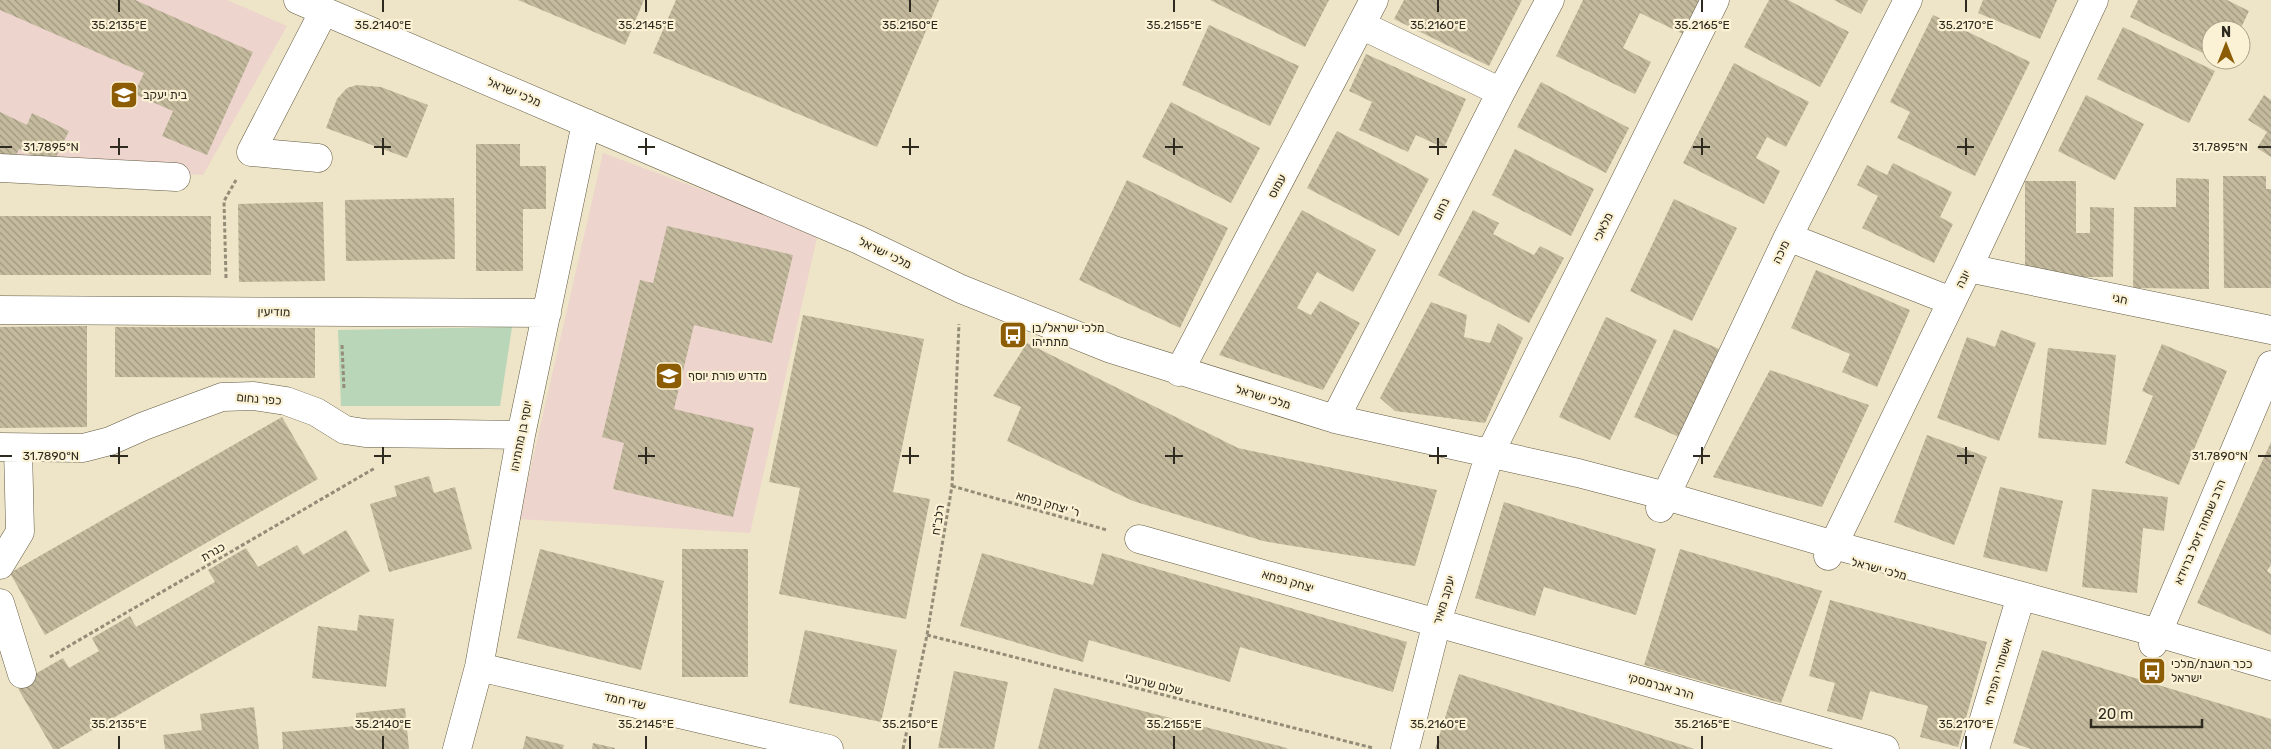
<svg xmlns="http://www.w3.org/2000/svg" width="2271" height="749" viewBox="0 0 2271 749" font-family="Rubik,'Noto Sans Hebrew',sans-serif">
<defs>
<pattern id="building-back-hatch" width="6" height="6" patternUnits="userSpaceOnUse" patternTransform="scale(1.25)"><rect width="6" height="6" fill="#c4ba9e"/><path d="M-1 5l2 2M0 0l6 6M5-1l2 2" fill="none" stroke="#a09780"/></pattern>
</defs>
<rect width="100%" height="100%" fill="#eee4c7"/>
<!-- education -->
<path fill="#edd4cc" d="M0 0H227L287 26 203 175 0 164Z
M603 153 818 233 750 533 519 519Z"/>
<!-- green -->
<path fill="#b9d6b8" d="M512 327 500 406H341L338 330Z"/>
<!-- building -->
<path fill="url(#building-back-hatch)" d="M0 0H135L253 52 207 155 162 136 173 111 134 94 144 73 0 10Z
M518 0H644L625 45Z
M676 0H939L877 147 653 53Z
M1210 0H1329L1305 47Z
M1404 0H1522L1489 66 1394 19Z
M1583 0H1699L1683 34 1640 13 1623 48 1651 62 1635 94 1556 56Z
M1769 0H1788L1849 32 1820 87 1744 47Z
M1834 0H1868L1861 14Z
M1983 0H2057L2040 39 1978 13Z
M2138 0H2227L2249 11 2240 30H2211V57L2130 17Z
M1933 15 2030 62 1975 176 1897 138 1910 112 1890 102Z
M1209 25 1299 66 1270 126 1182 85Z
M2123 27 2215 71 2189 123 2097 79Z
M1366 54 1466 99 1444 148 1416 135 1408 152 1359 130 1372 102 1349 91Z
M1734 63 1809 102 1786 147 1767 137 1756 158 1780 171 1764 204 1683 163Z
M1541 82 1629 128 1606 173 1517 127Z
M357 85 381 87 428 105 407 158 326 128 337 99 347 88Z
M2086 95 2144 124 2115 180 2058 151Z
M2264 95 2271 100V157L2257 148 2267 132 2248 120Z
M1171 102 1260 148 1231 203 1142 157Z
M0 112 27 125 32 113 69 131 52 165 19 149 14 160 0 153Z
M1337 131 1429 179 1399 236 1307 188Z
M476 144H520V166H546V209H523V271H476Z
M1515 149 1594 189 1571 236 1492 195Z
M1893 163 1952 192 1940 217 1953 224 1934 263 1862 228 1878 196 1857 185 1867 165 1887 175Z
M2223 176H2266V189H2271V288H2224Z
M2176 178 2209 179V289L2133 288 2134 207H2176Z
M1127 180 1228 228 1180 328 1079 280Z
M2025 181H2076V233H2090V207L2114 208 2113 277H2025Z
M454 198 455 259 346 261 345 200Z
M1674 199 1737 228 1692 321 1630 291Z
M323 202 325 281 239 282 238 204Z
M1302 210 1376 250 1353 292 1317 272 1297 308 1311 315 1320 301 1360 323 1323 390 1219 355Z
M1473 210 1499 223 1493 234 1534 255 1540 246 1564 258 1529 323 1438 275Z
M0 216H211V275H0Z
M667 226 793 255 772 343 694 325 674 409 754 428 733 517 613 489 624 443 602 437 640 280 653 283Z
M1816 270 1910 310 1877 387 1842 372 1850 354 1791 328Z
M1431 302 1467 315 1464 337 1490 343 1498 323 1523 338 1485 423 1395 411 1380 398Z
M803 315 924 339 893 492 930 499 906 619 779 594 800 488 769 482Z
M1606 317 1657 340 1610 440 1559 417Z
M87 326V427L0 428V327Z
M115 327 315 328V378L115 377Z
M1674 329 1719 349 1679 437 1634 417Z
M2001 330 2036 343 1999 441 1937 418 1967 337 1995 347Z
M1027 343 1238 448 1437 490 1415 566 1263 541 1133 501 1007 441 1021 407 993 396Z
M2162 344 2227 371 2179 485 2125 463 2153 396 2142 391Z
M2048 348 2116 355 2106 445 2038 438Z
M1770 370 1869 405 1822 507 1713 477Z
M282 417 318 479 45 635 10 573Z
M1927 435 1987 457 1954 545 1894 522Z
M2271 442V565L2267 571 2271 574V635L2197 603Z
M429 476 434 493 455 487 472 549 389 572 370 504 397 496 394 486Z
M2000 487 2063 501 2047 572 1983 557Z
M2092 489 2168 497 2164 531 2143 528 2137 593 2082 587Z
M1504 502 1656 549 1636 615 1544 587 1535 616 1475 598Z
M346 530 370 571 59 749H53L16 685 63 658 69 668 99 651 92 638 130 616 136 627 215 582 208 570 246 548 258 567 297 545 303 555Z
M540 549 664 581 641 670 517 638Z
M682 549H748V677H682Z
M1680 549 1822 591 1781 703 1644 665Z
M982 553 1093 585 1102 553 1407 642 1393 692 1240 647 1230 682 1089 640 1083 662 960 626Z
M1830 600 1987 642 1958 747 1920 737 1928 706 1870 691 1862 720 1827 711 1835 683 1809 676Z
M359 615 394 619 386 687 312 678 318 626 357 631Z
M805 630 897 650 881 722 789 703Z
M2042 650 2271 719V749H2031L2013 743Z
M954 671 1008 682 994 749 938 748Z
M1459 674 1689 747 1694 749H1435Z
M1054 688 1287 748V749H1038Z
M254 707 259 749H165L163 735 202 730 200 714Z
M405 708 409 749H283L282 732 357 726 356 713Z
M526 736 564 745 563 749H523Z
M593 743 615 748V749H592Z"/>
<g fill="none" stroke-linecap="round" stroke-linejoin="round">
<!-- minor casing -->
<g stroke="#635a41" stroke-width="29">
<path id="minor" d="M298 0 859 240 961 289 1111 349 1335 419 1578 473 1666 496 1834 545 2158 633 2271 666
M1361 25 1501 92
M318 158 251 152 324 11
M0 168 176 177
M1788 237 1951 301
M1968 268 2271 330
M0 310 547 313
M1179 372 1374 0
M1335 419 1501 92 1550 0
M0 447 83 448 110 441 144 426 222 397 254 396 286 401 316 412 345 430 365 433 521 435
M1660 508 1788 237 1908 0
M1139 539 1885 749
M1828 556 1968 268 2094 0
M0 565 20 532 18 448
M0 603 22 674
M2153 644 2271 365
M479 667 829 749
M457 749 479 667 521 435 586 123
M1405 749 1437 622 1490 453 1715 0
M1975 749 2021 596"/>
</g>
<!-- path -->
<path stroke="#938c77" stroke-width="3" stroke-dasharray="4 2.5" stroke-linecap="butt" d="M226 278 224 201 236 180
M342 345 344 389
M952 486 1107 530
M927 635 1373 748
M50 657 375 468
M903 749 927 635 952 486 959 324"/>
<!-- minor -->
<use href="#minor" stroke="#fff" stroke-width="28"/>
</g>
<!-- ticks -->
<path fill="none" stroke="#2e2a1f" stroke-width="2" d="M119 0V12M383 0V12M646 0V12M910 0V12M1174 0V12M1438 0V12M1702 0V12M1966 0V12M119 138V155M383 138V155M646 138V155M910 138V155M1174 138V155M1438 138V155M1702 138V155M1966 138V155M0 147H12M110 147H128M374 147H391M638 147H655M902 147H919M1165 147H1183M1429 147H1447M1693 147H1710M1957 147H1974M2258 147H2271M119 447V464M383 447V464M646 447V464M910 447V464M1174 447V464M1438 447V464M1702 447V464M1966 447V464M0 456H12M110 456H128M374 456H391M638 456H655M902 456H919M1165 456H1183M1429 456H1447M1693 456H1710M1957 456H1974M2258 456H2271M119 736V749M383 736V749M646 736V749M910 736V749M1174 736V749M1438 736V749M1702 736V749M1966 736V749"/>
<!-- icons -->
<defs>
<g id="school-square" transform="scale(1.4375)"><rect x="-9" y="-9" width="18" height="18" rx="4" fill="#8d5d06" stroke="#fbf1d4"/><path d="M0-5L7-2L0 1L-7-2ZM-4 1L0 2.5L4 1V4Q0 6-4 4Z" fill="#fff"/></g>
<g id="bus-square" transform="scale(1.4375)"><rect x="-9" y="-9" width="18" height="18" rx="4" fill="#8d5d06" stroke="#fbf1d4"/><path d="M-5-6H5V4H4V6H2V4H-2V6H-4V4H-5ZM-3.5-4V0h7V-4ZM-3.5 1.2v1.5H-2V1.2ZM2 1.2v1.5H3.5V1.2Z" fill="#fff"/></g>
</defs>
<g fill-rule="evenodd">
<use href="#school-square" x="124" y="95"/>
<use href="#bus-square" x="1013" y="335"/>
<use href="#school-square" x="669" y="376"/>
<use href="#bus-square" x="2152" y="671"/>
</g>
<g text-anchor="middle" stroke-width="4.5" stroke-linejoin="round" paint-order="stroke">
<!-- street labels -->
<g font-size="12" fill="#2e2a1f" stroke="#fbf1d4">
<text transform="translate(514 92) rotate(23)" y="4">מלכי ישראל</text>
<text transform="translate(1277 186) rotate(-62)" y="4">עמוס</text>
<text transform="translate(1441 209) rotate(-63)" y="4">נחום</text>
<text transform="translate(1603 227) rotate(-64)" y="4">מלאכי</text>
<text transform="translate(1781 252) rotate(-65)" y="4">מיכה</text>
<text transform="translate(885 253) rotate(26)" y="4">מלכי ישראל</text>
<text transform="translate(1963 279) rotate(-63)" y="4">יונה</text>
<text transform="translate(2120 299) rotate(12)" y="4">חגי</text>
<text transform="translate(274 312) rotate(1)" y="4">מודיעין</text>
<text transform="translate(1263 397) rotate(17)" y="4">מלכי ישראל</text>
<text transform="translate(259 399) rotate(5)" y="4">כפר נחום</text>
<text transform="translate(521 436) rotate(-79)" y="4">יוסף בן מתתיהו</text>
<text transform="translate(1048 504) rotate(16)" y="4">ר' יצחק נפחא</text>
<text transform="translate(938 520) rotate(-81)" y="4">רלב"ח</text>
<text transform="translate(2200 532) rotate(-67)" y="4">הרב שמחה זיסל ברוידא</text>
<text transform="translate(213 552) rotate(-30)" y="4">כנרת</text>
<text transform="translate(1879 569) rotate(15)" y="4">מלכי ישראל</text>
<text transform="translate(1288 581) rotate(16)" y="4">יצחק נפחא</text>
<text transform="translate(1444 600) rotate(-73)" y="4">יעקב מאיר</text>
<text transform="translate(1998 672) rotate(-73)" y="4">אשתורי הפרחי</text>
<text transform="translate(1154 684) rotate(14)" y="4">שלום שרעבי</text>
<text transform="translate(1661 686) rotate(16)" y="4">הרב אברמסקי</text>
<text transform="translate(625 701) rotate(13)" y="4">שדי חמד</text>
</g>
<!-- poi labels -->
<g font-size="12" fill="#2e2a1f" stroke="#fbf1d4" text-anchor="start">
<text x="143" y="99">בית יעקב</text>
<text x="1032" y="332">מלכי ישראל/בן<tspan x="1032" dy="14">מתתיהו</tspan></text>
<text x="688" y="380">מדרש פורת יוסף</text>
<text x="2171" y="668">ככר השבת/מלכי<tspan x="2171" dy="14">ישראל</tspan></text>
</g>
</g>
<g font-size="12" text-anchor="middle" fill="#2e2a1f" stroke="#fbf1d4" stroke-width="4.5" stroke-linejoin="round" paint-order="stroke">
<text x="119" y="29">35.2135°E</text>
<text x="383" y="29">35.2140°E</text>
<text x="646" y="29">35.2145°E</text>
<text x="910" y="29">35.2150°E</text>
<text x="1174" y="29">35.2155°E</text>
<text x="1438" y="29">35.2160°E</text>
<text x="1702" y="29">35.2165°E</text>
<text x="1966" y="29">35.2170°E</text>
<text x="51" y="151">31.7895°N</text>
<text x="2220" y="151">31.7895°N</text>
<text x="51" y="460">31.7890°N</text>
<text x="2220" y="460">31.7890°N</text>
<text x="119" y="728">35.2135°E</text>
<text x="383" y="728">35.2140°E</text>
<text x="646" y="728">35.2145°E</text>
<text x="910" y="728">35.2150°E</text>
<text x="1174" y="728">35.2155°E</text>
<text x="1438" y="728">35.2160°E</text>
<text x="1702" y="728">35.2165°E</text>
<text x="1966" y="728">35.2170°E</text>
</g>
<!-- north arrow -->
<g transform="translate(2226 45)"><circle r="24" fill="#fbf1d4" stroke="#a9a18c"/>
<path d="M0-4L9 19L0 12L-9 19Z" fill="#8d5d06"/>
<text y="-8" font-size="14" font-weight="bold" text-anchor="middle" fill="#2e2a1f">N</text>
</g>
<!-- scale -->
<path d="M2091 719v8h111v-8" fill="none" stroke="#2e2a1f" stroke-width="2.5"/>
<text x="2098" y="719" font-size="15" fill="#2e2a1f" stroke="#fbf1d4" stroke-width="4" paint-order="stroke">20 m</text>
</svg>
